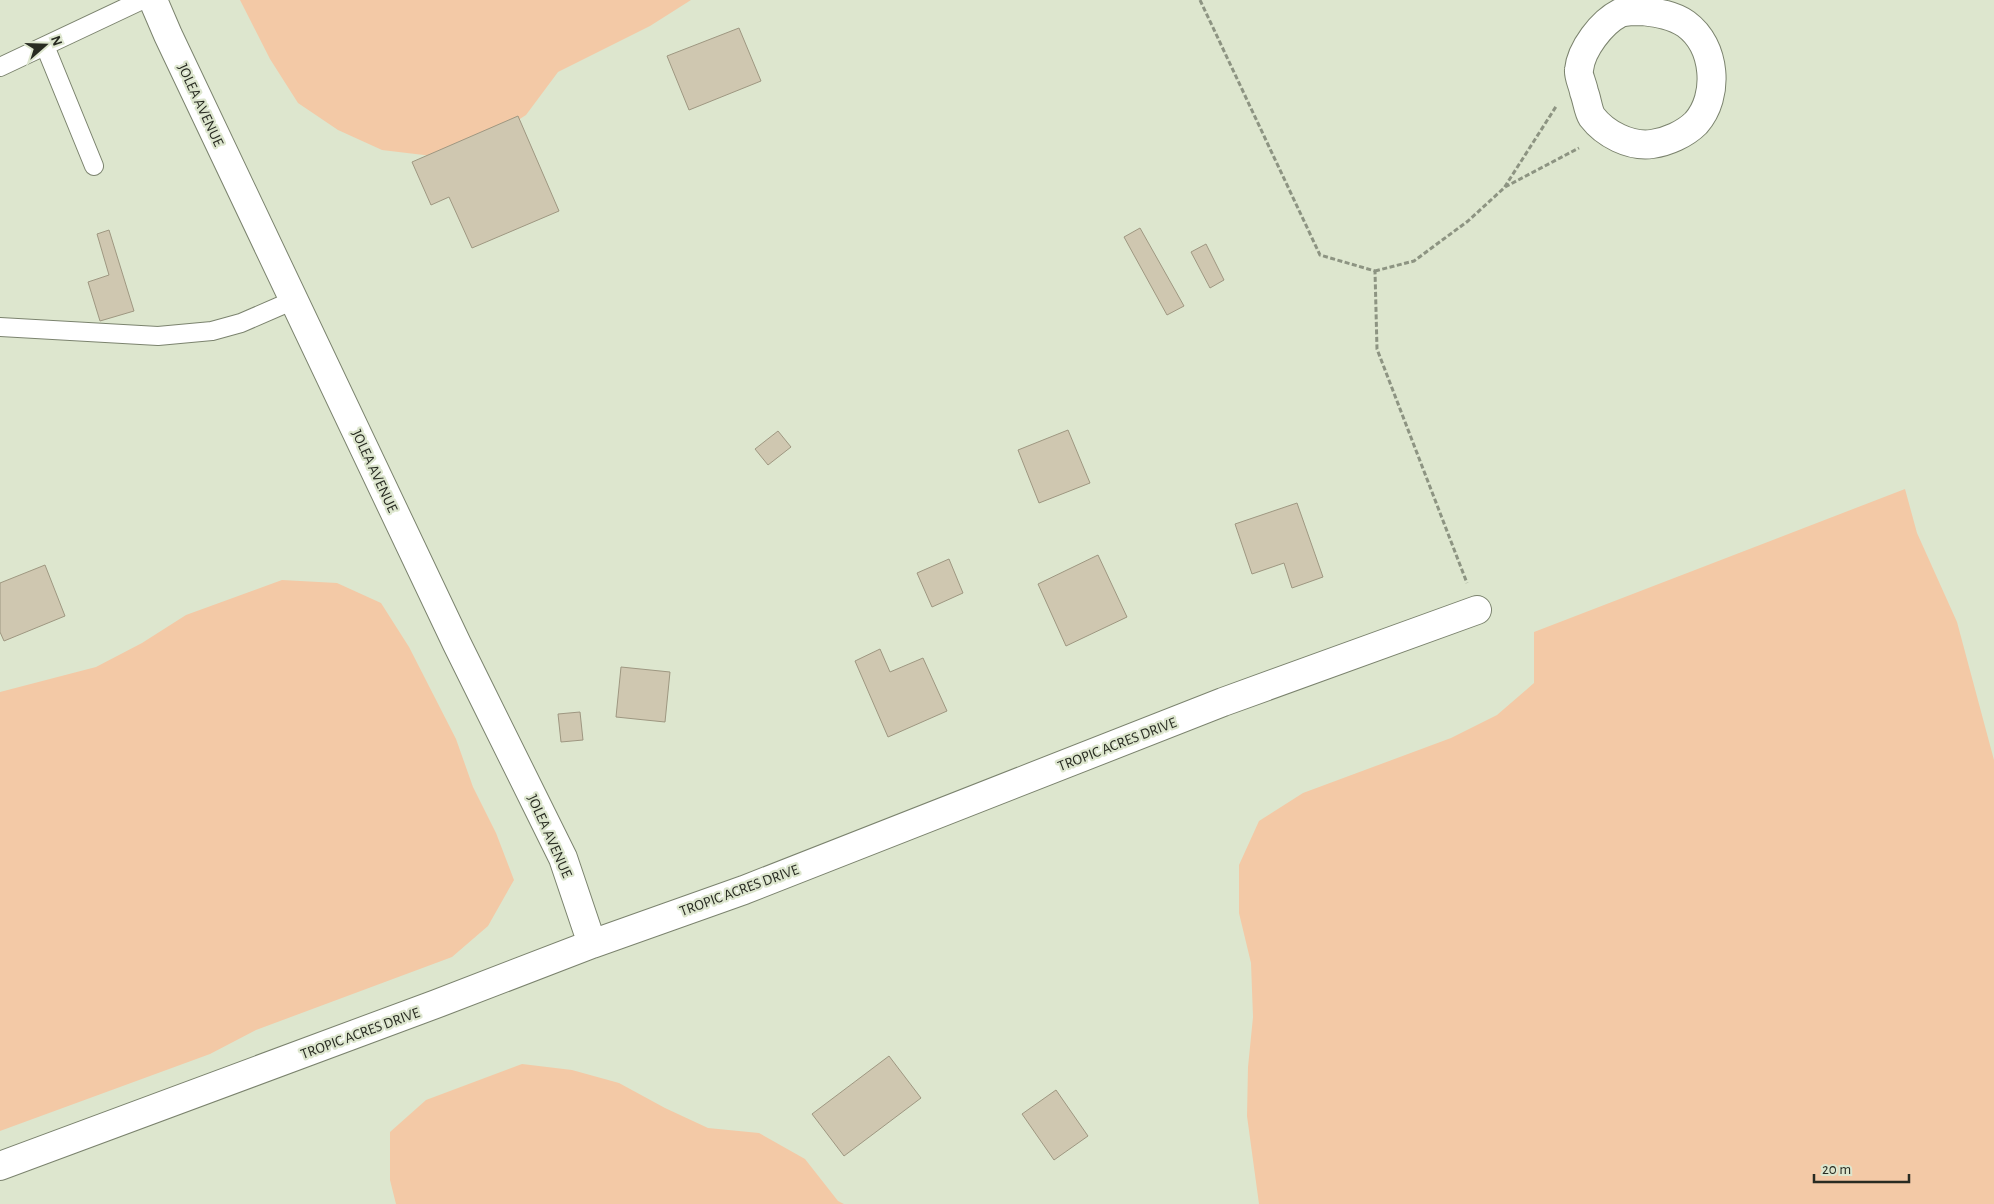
<svg xmlns="http://www.w3.org/2000/svg" width="1994" height="1204" viewBox="0 0 1994 1204" font-family="'Alegreya Sans',sans-serif">
<rect width="100%" height="100%" fill="#dde6ce"/>
<!-- green -->
<path fill="#f3c9a6" d="M240 0H691L650 26 558 72 526 115 482 143 432 156 382 150 338 130 298 103 270 59Z
M1905 489 1917 533 1957 622 1994 760V1204H1259L1247 1116 1248 1067 1253 1017 1251 963 1239 913V865L1259 821 1303 793 1451 738 1497 715 1534 683V632Z
M282 580 337 583 381 603 409 647 456 739 473 787 496 833 514 880 488 926 452 957 256 1030 210 1054 0 1131V692L96 667 142 643 186 615Z
M522 1064 572 1070 619 1083 665 1108 708 1128 759 1133 805 1159 838 1201 844 1204H396L390 1180V1132L426 1100Z"/>
<!-- building -->
<path fill="#cfc7b0" stroke="#9e9781" d="M739 28 761 81 689 110 667 56Z
M518 116 559 211 472 248 449 197 431 205 412 162Z
M1140 228 1184 306 1167 315 1124 237Z
M109 230 134 311 100 321 88 282 109 275 97 234Z
M1206 244 1224 280 1210 288 1191 252Z
M1068 430 1090 483 1039 503 1018 450Z
M778 431 791 447 768 465 755 449Z
M1297 503 1323 577 1292 588 1284 563 1252 574 1235 524Z
M1098 555 1127 617 1066 646 1038 584Z
M949 559 963 593 932 607 917 573Z
M45 565 65 616 4 641 0 632V583Z
M880 649 890 672 923 658 947 711 888 737 855 661Z
M621 667 670 672 665 722 616 717Z
M580 712 583 740 561 742 558 714Z
M889 1056 921 1098 844 1156 812 1114Z
M1056 1090 1088 1136 1054 1160 1022 1114Z"/>
<g fill="none" stroke-linecap="round" stroke-linejoin="round">
<!-- service casing -->
<g stroke="#7b836e" stroke-width="20">
<path id="service" d="M45 46 94 166
M0 67 142 0
M0 327 158 336 212 331 241 323 294 300"/>
</g>
<!-- minor casing -->
<g stroke="#7b836e" stroke-width="30">
<path id="minor" d="M153 0 168 35 457 644 563 858 592 944
M1643 11C1658 13 1673 15 1686 24 1716 46 1720 96 1696 123 1685 134 1667 142 1652 144 1630 147 1605 134 1592 117 1588 111 1587 99 1584 92 1583 85 1578 76 1579 70 1581 49 1602 22 1620 13 1626 11 1636 11 1643 11Z
M0 1166 436 1004 592 944 744 890 1223 702 1477 610"/>
</g>
<!-- path -->
<path stroke="#8d9482" stroke-width="3" stroke-dasharray="5 2.5" stroke-linecap="butt" d="M1200 0 1320 255 1375 271 1377 349 1467 583
M1505 187 1579 148
M1375 271 1414 261 1468 221 1504 188 1557 105"/>
<!-- service -->
<use href="#service" stroke="#fff" stroke-width="18"/>
<!-- minor -->
<use href="#minor" stroke="#fff" stroke-width="28"/>
</g>
<g text-anchor="middle" stroke-width="4.5" stroke-linejoin="round" paint-order="stroke">
<!-- street labels -->
<g font-size="15" fill="#282b22" stroke="#dde6ce">
<text transform="translate(201 105) rotate(65)" y="5">JOLEA AVENUE</text>
<text transform="translate(375 471) rotate(65)" y="5">JOLEA AVENUE</text>
<text transform="translate(1117 744) rotate(-21)" y="5">TROPIC ACRES DRIVE</text>
<text transform="translate(550 836) rotate(66)" y="5">JOLEA AVENUE</text>
<text transform="translate(739 890) rotate(-20)" y="5">TROPIC ACRES DRIVE</text>
<text transform="translate(360 1033) rotate(-20)" y="5">TROPIC ACRES DRIVE</text>
</g>
</g>
<!-- north arrow -->
<g transform="translate(45 45) rotate(70)" stroke="#dde6ce" stroke-width="4" paint-order="stroke">
<path d="M0-4L9 19L0 12L-9 19Z" fill="#282b22"/>
<text y="-8" font-size="14" font-weight="bold" text-anchor="middle" fill="#282b22">N</text>
</g>
<!-- scale -->
<path d="M1814 1174v8h95v-8" fill="none" stroke="#282b22" stroke-width="2.5"/>
<text x="1822" y="1174" font-size="15" fill="#282b22" stroke="#dde6ce" stroke-width="4" paint-order="stroke">20 m</text>
</svg>
